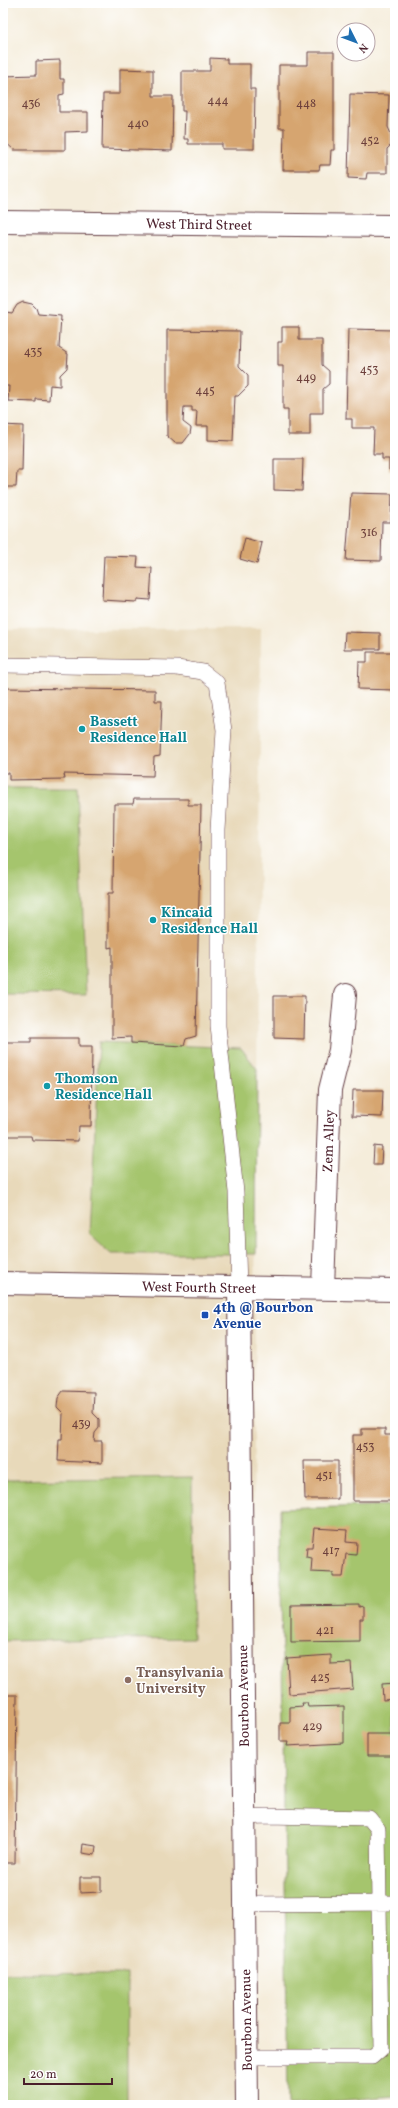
<svg xmlns="http://www.w3.org/2000/svg" width="398" height="2108" viewBox="0 0 398 2108" font-family="Vollkorn,serif">
<rect width="100%" height="100%" fill="#fff"/>
<filter id="ink" filterUnits="userSpaceOnUse"><feTurbulence type="fractalNoise" baseFrequency=".025" numOctaves="2"/><feDisplacementMap in="SourceGraphic" scale="8" xChannelSelector="R" yChannelSelector="G"/><feConvolveMatrix kernelMatrix="1 2 1 2 8 2 1 2 1" color-interpolation-filters="sRGB"/></filter>
<filter id="wash" filterUnits="userSpaceOnUse"><feTurbulence type="fractalNoise" baseFrequency=".012" numOctaves="4" result="noise"/><feDisplacementMap in="SourceGraphic" scale="16" xChannelSelector="R" yChannelSelector="G"/><feGaussianBlur stdDeviation="0.9" result="paint"/><feColorMatrix in="noise" values="0 0 0 0 0 0 0 0 0 0 0 0 0 0 0 0 0 1.4 0 .05"/><feComposite in="paint" operator="in"/></filter>
<g filter="url(#wash)">
<rect width="100%" height="100%" fill="#f5eddb"/>
<!-- built -->
<path fill="#e8d9ba" d="M261 628 248 2105H3V630Z"/>
<!-- green -->
<path fill="#a5c56d" stroke="#78724c" d="M3 788H78L86 995 3 994Z
M99 1042 241 1048 257 1069 256 1254H111L90 1235Z
M192 1477 193 1638 3 1641V1480Z
M395 1505V2096L288 2105 280 1509Z
M3 1973 127 1974V2105H3Z"/>
<g id="blocks">
<!-- building -->
<path fill="#d6a570" d="M308 52H334V150H331L330 165H320L319 170H283L284 128H279V65H308Z
M210 58 227 59V64H250V89H255L254 149H222V144H188V139H184L185 111H182V71H210Z
M60 60V79H64V94L59 95V112H88V131L65 132V150H14L3 140V76L36 75V61Z
M120 69 153 70V96H173L172 151 102 149 103 94H120Z
M350 94 389 95 388 127 391 134V145L387 149V173H367L366 179 348 178Z
M23 302 32 304 36 308 38 314 61 316 59 348 68 354 67 368 60 375V386L50 385 49 400 36 399V402L8 401 9 386H3V347L6 312 12 313 17 305Z
M282 327H299V340H322V365L329 371V384L323 389V413H310V435H288V409H283V366H278V342H282Z
M348 329 395 330V470H389V459H382V454H373L374 428H352V419H346Z
M167 330 240 331 239 366 248 375V386L238 396H235L233 441 208 440V426H196L197 411H192V407H184L183 422 191 428 190 434 183 443H175L167 436Z
M3 425 23 426 22 471H17L16 487H3Z
M274 459H303L302 491 274 490Z
M351 493 392 494 391 522H382L381 561 346 560Z
M245 538 262 543 257 564 240 559Z
M104 556 138 557 137 567 152 568 150 600 137 599 136 602 102 600Z
M345 632 380 633V649H344Z
M367 652H395V690L358 689 359 662H367Z
M3 688 155 690V701H162L160 756 154 757 153 776 64 774 65 779 9 780V773H3Z
M134 799H188V805H201L196 1036 186 1039 184 1046 131 1043V1037L112 1038V947L108 948V893H113L114 804H133Z
M274 996H305L304 1039 274 1038Z
M31 1038H79V1046H92L91 1126H79L78 1141 32 1140 31 1136H3V1042H31Z
M353 1090H383L382 1117 352 1116Z
M374 1146 382 1147 381 1165H373Z
M63 1391 94 1392 93 1413 99 1419V1428L95 1433 94 1441H102V1463L58 1461 59 1439H62L63 1413 57 1407 58 1398Z
M362 1429H385V1435H393L394 1501H353V1435H362Z
M304 1461H338V1499H305Z
M314 1528 347 1530 346 1542 357 1543 356 1555 346 1554 343 1577H333V1573L311 1572 312 1558 306 1557 307 1547H312Z
M359 1604V1607L363 1606V1619H360V1641L291 1642V1605Z
M331 1655V1664L351 1663 353 1689 289 1694 287 1658Z
M395 1683V1699L383 1700 382 1684Z
M3 1695H17L15 1863H3Z
M302 1703H307L308 1707 344 1706V1743L287 1746 288 1742H280V1723H290V1707L303 1706Z
M367 1734H395V1756H367Z
M83 1844 96 1846 95 1855 82 1853Z
M80 1877H101V1892L80 1893Z"/>
</g>
</g>
<g filter="url(#ink)">
<use href="#blocks" fill-opacity="0" stroke="#643e45" stroke-width="1"/>
<g fill="none" stroke-linecap="round" stroke-linejoin="round">
<!-- service casing -->
<g stroke="#643e45" stroke-width="16">
<path id="service" d="M3 665 177 668 203 672 217 683 224 730 218 830V1026L236 1192 239 1287
M244 1817 266 1816 369 1818 378 1829 381 2049 372 2057H246
M245 1904 395 1903"/>
</g>
<!-- minor casing -->
<g stroke="#643e45" stroke-width="24">
<path id="minor" d="M239 1287 247 2105
M323 1288 330 1090 340 1050 345 995"/>
</g>
<!-- secondary casing -->
<g stroke="#643e45" stroke-width="24">
<path id="secondary" d="M3 222 395 226
M3 1283 395 1290"/>
</g>
<!-- service -->
<use href="#service" stroke="#fff" stroke-width="15"/>
<!-- minor -->
<use href="#minor" stroke="#fff" stroke-width="22"/>
<!-- secondary -->
<use href="#secondary" stroke="#fff" stroke-width="22"/>
</g>
</g>
<!-- markers -->
<g fill="#0f9aa8" stroke="#fff" stroke-width="1.5">
<circle cx="82" cy="729" r="4"/>
<circle cx="153" cy="920" r="4"/>
<circle cx="47" cy="1086" r="4"/>
</g>
<rect fill="#1a4fb4" stroke="#fff" stroke-width="1.5" x="201" y="1311" width="8" height="8" rx="2"/>
<circle fill="#8d6e63" stroke="#fff" stroke-width="1.5" cx="128" cy="1680" r="4"/>
<g text-anchor="middle" stroke-width="3" stroke-linejoin="round" paint-order="stroke">
<!-- number labels -->
<g font-size="12" fill="#6d403c">
<text x="218" y="104">444</text>
<text x="31" y="107">436</text>
<text x="306" y="107">448</text>
<text x="138" y="127">440</text>
<text x="370" y="144">452</text>
<text x="33" y="355">435</text>
<text x="369" y="373">453</text>
<text x="306" y="381">449</text>
<text x="205" y="394">445</text>
<text x="369" y="536">316</text>
<text x="81" y="1427">439</text>
<text x="365" y="1450">453</text>
<text x="324" y="1479">451</text>
<text x="331" y="1554">417</text>
<text x="325" y="1634">421</text>
<text x="320" y="1681">425</text>
<text x="312" y="1730">429</text>
</g>
<!-- street labels -->
<g font-size="14" fill="#4a1f2b" stroke="#fff">
<text transform="translate(199 224) rotate(1)" y="5">West Third Street</text>
<text transform="translate(328 1141) rotate(-88)" y="5">Zem Alley</text>
<text transform="translate(199 1287) rotate(1)" y="5">West Fourth Street</text>
<text transform="translate(243 1696) rotate(-91)" y="5">Bourbon Avenue</text>
<text transform="translate(246 2020) rotate(-91)" y="5">Bourbon Avenue</text>
</g>
<!-- culture labels -->
<g font-size="14" font-weight="bold" fill="#0d838f" stroke="#fff" text-anchor="start">
<text x="90" y="726">Bassett<tspan x="90" dy="16">Residence Hall</tspan></text>
<text x="161" y="917">Kincaid<tspan x="161" dy="16">Residence Hall</tspan></text>
<text x="55" y="1083">Thomson<tspan x="55" dy="16">Residence Hall</tspan></text>
</g>
<!-- transit labels -->
<g font-size="14" font-weight="bold" fill="#164399" stroke="#fff" text-anchor="start">
<text x="213" y="1312">4th @ Bourbon<tspan x="213" dy="16">Avenue</tspan></text>
</g>
<!-- education labels -->
<g font-size="14" font-weight="bold" fill="#785e54" stroke="#fff" text-anchor="start">
<text x="136" y="1677">Transylvania<tspan x="136" dy="16">University</tspan></text>
</g>
</g>
<!-- margin -->
<rect width="398" height="2108" fill="none" stroke="#fff" stroke-width="16"/>
<!-- north arrow -->
<g transform="translate(356 42) rotate(132)"><circle r="19" fill="#ffffff" stroke="#b7a5aa"/>
<path d="M0-3L7 15L0 10L-7 15Z" fill="#1f6fb2"/>
<text y="-6" font-size="11" font-weight="bold" text-anchor="middle" fill="#4a1f2b">N</text>
</g>
<!-- scale -->
<path d="M24 2078v6h88v-6" fill="none" stroke="#4a1f2b" stroke-width="2"/>
<text x="30" y="2078" font-size="12" fill="#4a1f2b" stroke="#ffffff" stroke-width="3" paint-order="stroke">20 m</text>
</svg>
